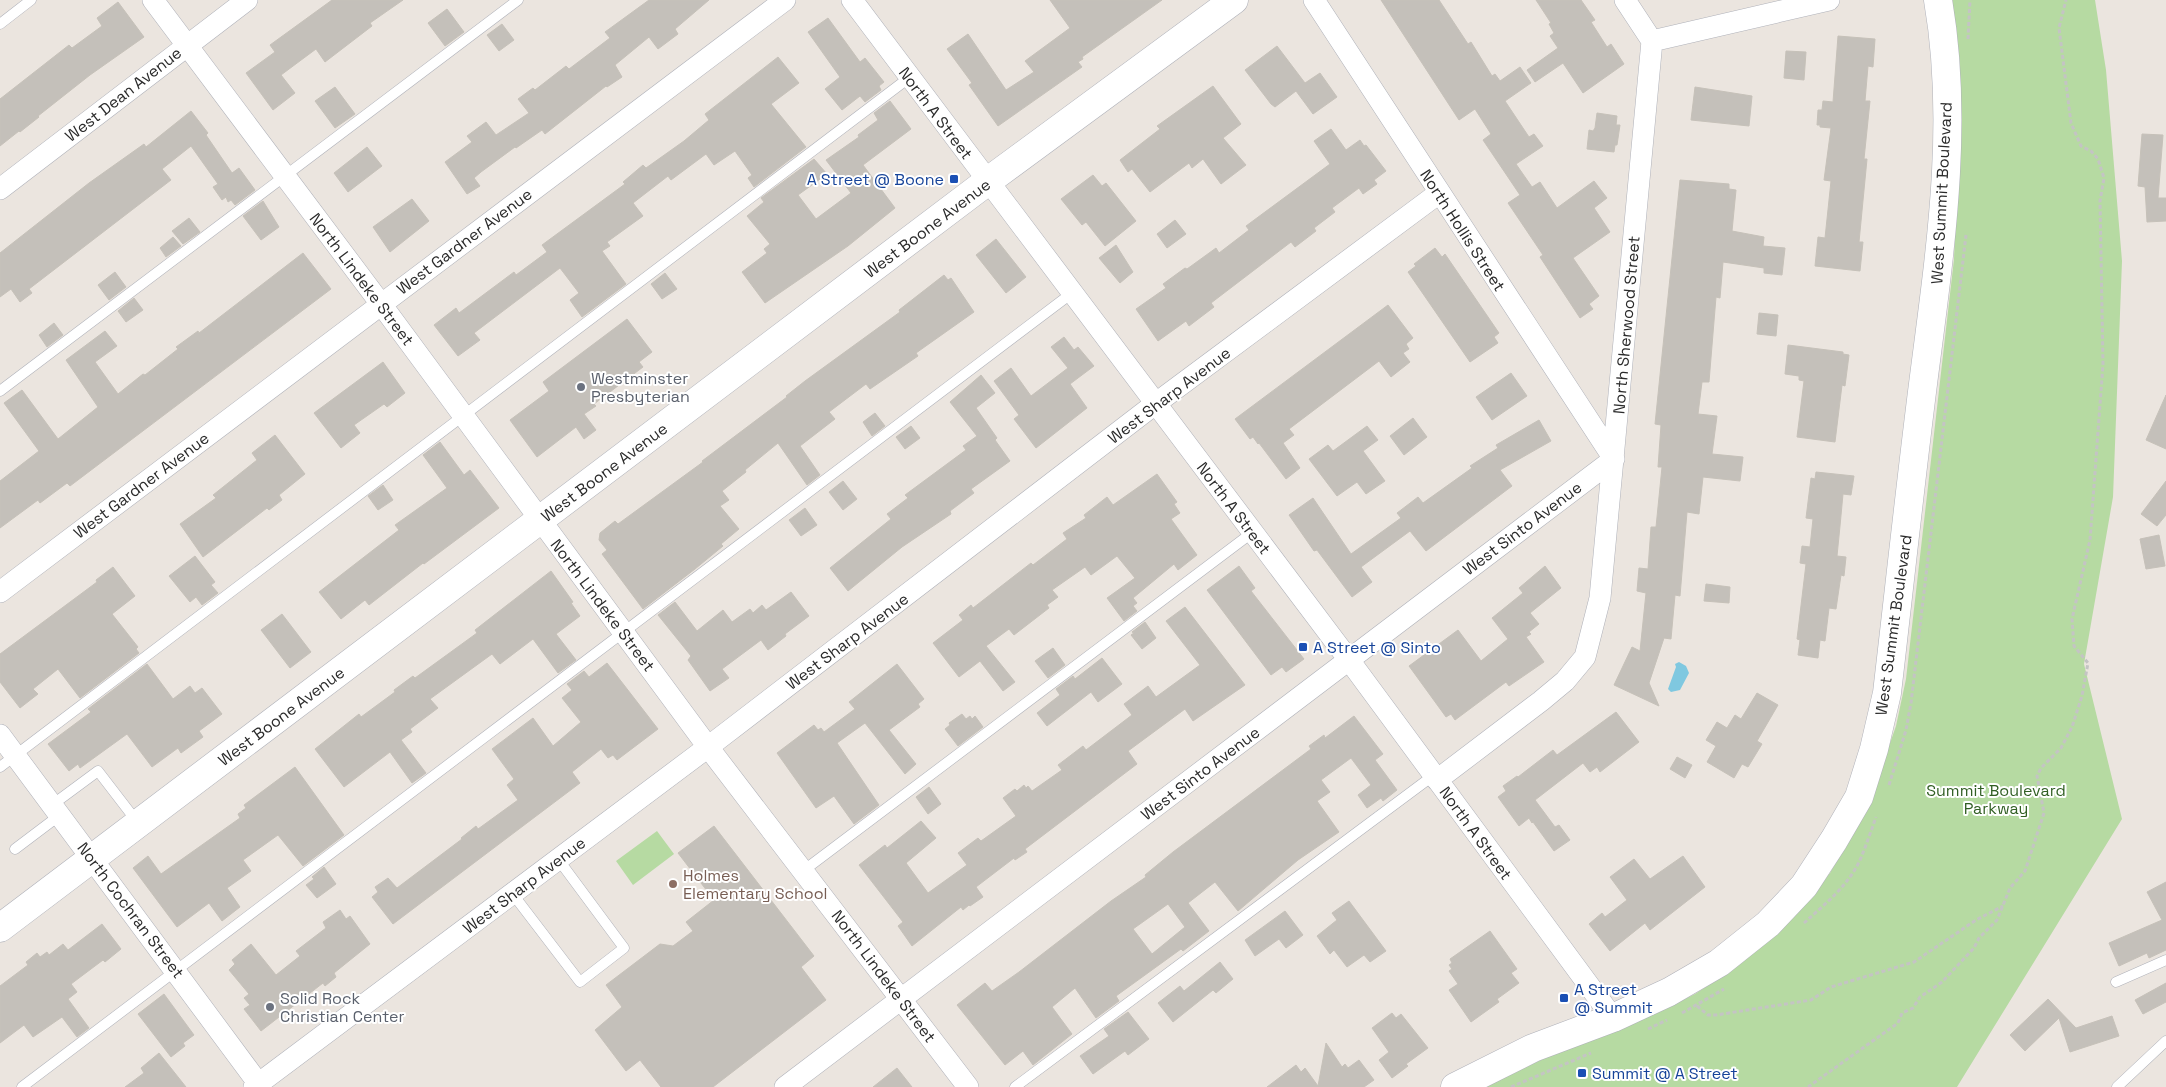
<svg xmlns="http://www.w3.org/2000/svg" width="2166" height="1087" viewBox="0 0 2166 1087" font-family="'Space Grotesk',sans-serif">
<rect width="100%" height="100%" fill="#ebe5df"/>
<!-- green -->
<path fill="#b6daa2" d="M1951 0H2095L2106 70 2122 261 2113 497 2084 664 2122 819 1957 1087H1486L1553 1054 1646 1018 1695 994 1737 966 1777 932 1830 873 1869 803 1896 726 1906 679 1954 259 1959 120Z
M657 831 674 854 633 885 616 861Z"/>
<!-- water -->
<path fill="#7fc8e0" d="M1679 662 1686 666 1689 673 1680 690 1671 692 1668 689 1676 667 1675 664Z"/>
<!-- building -->
<path fill="#c4c0ba" stroke="#c6c1b9" fill-rule="evenodd" d="M332 0H403L370 23 372 26 325 62 316 49 281 75 295 93 273 110 246 73 275 52 270 45Z
M649 0H709L675 29 678 34 658 49 649 37 615 65 622 77 607 87 606 86 545 134 542 130 516 148 515 147 481 172 474 178 480 186 467 194 445 162 472 142 467 136 486 122 496 135 529 113 518 99 533 88 535 90 566 66 569 69 610 38 605 32Z
M1050 0H1162L1082 57 1083 59 1078 62 1082 67 998 126 969 85 972 83 947 49 968 34 1006 90 1034 72 1025 61 1070 28Z
M1381 0H1439L1468 44 1471 42 1492 76 1495 74 1500 81 1520 67 1531 83 1505 101 1529 137 1534 134 1543 146 1516 164 1532 187 1540 182 1557 208 1594 181 1607 198 1594 208 1610 232 1573 258 1599 296 1589 304 1593 309 1580 318 1540 257 1543 255 1508 203 1520 195 1483 140 1491 134 1475 109 1459 120Z
M1536 0H1581L1595 20 1591 22 1607 47 1611 44 1624 64 1583 93 1563 63 1535 82 1527 70 1558 48 1550 36 1554 33 1549 24 1551 23Z
M118 2 144 37 90 75 38 116 39 117 20 132 19 131 0 146V99L69 45 72 48 102 26 97 18Z
M447 9 464 32 445 46 428 23Z
M828 18 860 62 865 58 884 82 879 86 881 90 865 102 860 96 842 110 825 89 840 77 808 32Z
M502 24 514 40 499 51 487 35Z
M1838 36 1875 39 1873 67 1868 66 1865 101H1870L1864 159H1867L1859 242H1863L1860 271 1815 266 1818 237 1825 238 1831 181 1824 180 1831 128 1820 127V125H1817L1818 110H1822L1823 101 1833 102Z
M1277 46 1305 83 1320 73 1337 97 1313 114 1296 91 1275 107 1271 104 1245 70Z
M1786 51 1806 52 1804 80 1784 78Z
M778 57 799 83 771 104 806 147 754 187 748 178 752 175 735 151 714 165 706 154 671 180 668 176 633 203 643 216 607 242 610 246 602 251 626 284 582 317 570 300 579 293 560 268 474 333 480 340 458 356 434 325 456 308 459 313 514 272 516 275 547 252 542 245 625 184 623 182 643 165 646 168 684 141 709 120 705 114Z
M1213 86 1241 124 1223 138 1246 165 1221 184 1203 159 1192 168 1189 163 1150 192 1132 169 1128 172 1120 160 1160 129 1157 126Z
M335 87 355 114 335 128 315 101Z
M1695 87 1752 96 1749 126 1691 120Z
M890 101 911 129 863 165 895 208 848 246 765 303 742 272 767 253 764 249 770 244 747 216 764 202 761 198 814 159 827 174 798 195 816 219 851 193 826 160 859 137 858 135 878 120 874 113Z
M191 111 208 133 206 135 232 173 239 168 255 190 235 205 231 200 228 202 226 197 222 200 213 187 218 184 191 146 162 169 171 180 29 289 32 293 20 302 11 289 0 297V253L89 183 144 144 146 147Z
M1597 113 1617 116 1616 125H1620L1617 145H1615L1614 152 1587 149 1589 130 1593 131 1595 128Z
M1331 129 1346 150 1360 140 1364 146 1366 145 1386 171 1374 180 1377 184 1363 194 1359 188 1332 208 1335 212 1314 228 1316 231 1295 247 1291 242 1211 303 1214 307 1189 326 1186 321 1158 341 1136 309 1166 288 1163 284 1185 268 1187 269 1216 248 1219 253 1249 230 1246 226 1330 164 1314 141Z
M2142 134 2163 135 2158 198H2166V221L2147 222 2145 187 2138 186Z
M367 147 382 166 348 192 334 173Z
M1093 175 1102 186 1106 183 1136 221 1105 246 1086 222 1082 225 1061 199Z
M1680 180 1729 184V189L1736 190 1732 231 1764 237 1763 246 1785 248 1782 275 1764 273V268L1723 262 1720 298 1716 297 1709 382H1702L1698 414 1717 416 1712 454 1743 457 1740 481 1703 477 1699 514 1687 512 1680 596 1675 595 1671 639 1664 638 1649 683 1659 706 1614 685 1632 647 1640 651 1646 593 1637 591 1639 568 1648 569 1651 527H1656L1662 467H1658L1661 425 1655 424Z
M412 199 429 221 390 252 373 227Z
M263 201 279 227 261 240 243 216Z
M189 218 200 232 183 244 172 231Z
M1175 220 1186 234 1167 248 1157 234Z
M173 237 181 246 166 257 160 248Z
M996 239 1026 277 1006 293 976 255Z
M1116 245 1133 272 1120 283 1099 258Z
M1435 248 1442 257 1445 254 1499 333 1494 337 1498 343 1470 362 1408 272 1416 266 1414 264Z
M303 253 331 289 70 486 67 483 40 503 38 500 0 528V481L39 451 4 403 22 390 58 439 98 407 66 360 105 331 117 346 95 362 118 394 143 374 145 375 178 349 176 347 198 331 199 333Z
M115 272 126 287 109 300 98 285Z
M665 273 677 289 662 299 651 284Z
M944 275 948 280 951 278 974 312 916 353 918 356 870 389 866 384 829 412 835 419 800 446 820 475 807 485 778 443 745 470 746 472 722 491 729 500 720 506 739 529 721 544 723 546 695 569 643 609 602 554 607 550 599 540 600 533 615 521 618 524 703 462 702 461 787 397 786 396 805 381 900 312 899 310Z
M134 298 143 310 126 322 118 311Z
M1388 305 1413 338 1406 344 1409 349 1403 353 1410 362 1391 377 1379 361 1289 429 1294 435 1283 443 1300 468 1286 479 1259 443 1258 444 1253 437 1250 439 1235 419Z
M1759 313 1778 315 1776 336 1757 334Z
M627 319 652 352 639 362 643 367 594 404 596 406 584 414 596 430 584 439 576 427 537 457 510 420 549 391 543 382Z
M54 323 63 335 47 347 39 335Z
M1064 337 1074 350 1078 347 1094 366 1070 384 1087 408 1036 448 1014 419 1019 415 994 381 1011 368 1031 396 1068 368 1051 347Z
M1788 345 1843 352V354L1849 355 1845 386 1842 385 1835 442 1797 437 1804 381 1799 380V376L1785 374Z
M383 362 405 393 387 407 384 404 354 425 360 433 341 448 314 413Z
M1511 373 1527 396 1492 420 1476 397Z
M981 375 995 393 976 408 997 438 995 440 1010 461 971 489 974 493 950 511 951 514 902 547 848 591 830 568 891 519 887 514 908 498 905 495 966 450 963 446 977 436 950 402Z
M2166 395V449L2146 440Z
M875 413 885 426 872 436 863 422Z
M1413 418 1427 437 1404 455 1390 436Z
M1539 420 1551 441 1500 470 1512 486 1426 551 1410 531 1361 567 1372 582 1352 597 1317 550 1314 551 1289 515 1313 498 1351 554 1401 518 1397 513 1418 497 1423 503 1472 468 1470 466 1498 448 1496 445Z
M911 426 920 438 905 449 896 437Z
M1367 426 1378 440 1363 451 1385 481 1366 494 1357 482 1337 496 1309 459 1328 445 1333 451Z
M275 435 305 474 279 495 282 500 269 510 267 508 203 557 180 524 216 498 213 495 257 460 252 453Z
M440 442 464 475 470 470 499 508 424 564 423 563 369 605 365 600 341 619 319 592 399 530 395 525 447 488 423 455Z
M1816 472 1854 476 1851 495 1843 494 1840 526 1837 556 1846 557 1844 576 1841 575 1836 609 1829 608 1825 641 1820 640 1818 658 1798 655 1800 640 1797 639 1806 564 1800 563 1802 546 1810 547 1813 519 1806 518 1811 478 1815 479Z
M1157 474 1177 502 1174 504 1180 513 1171 519 1197 555 1178 570 1174 564 1133 598 1137 603 1133 606 1137 611 1124 621 1107 598 1135 578 1117 556 1091 575 1085 567 1052 590 1058 597 1047 605 1049 608 1014 635 1009 629 986 646 1015 682 1003 691 980 661 959 677 933 643 963 620 959 615 971 605 973 608 1031 563 1033 565 1067 539 1063 533 1086 518 1084 515 1107 497 1113 505Z
M843 481 857 499 843 510 829 492Z
M2166 481V515L2157 526 2141 514Z
M383 485 393 500 378 510 368 496Z
M805 508 817 525 801 536 789 520Z
M2159 535 2165 566 2146 569 2140 539Z
M195 556 215 582 211 585 218 593 202 605 196 597 190 602 169 576Z
M1239 566 1255 588 1251 591 1304 659 1286 672 1282 667 1271 675 1207 590Z
M1545 566 1561 588 1530 613 1539 624 1529 632 1531 634 1526 637 1544 662 1509 686 1506 682 1455 720 1451 714 1446 717 1409 666 1458 630 1481 661 1508 639 1492 618 1523 593 1519 588Z
M113 567 135 596 112 614 138 647 136 649 139 653 80 698 58 669 33 689 38 694 20 708 0 682V654L97 582 96 580Z
M551 571 573 602 571 603 580 616 556 634 576 660 558 673 533 639 500 664 492 654 430 699 438 708 410 729 412 732 401 740 426 773 412 783 390 752 344 787 315 749 359 714 361 717 395 692 394 690 413 676 415 678 477 633 475 630Z
M1706 584 1730 587 1729 603 1704 601Z
M791 592 809 616 785 634 786 636 768 650 761 640 722 669 729 678 710 691 688 660 691 656 658 615 675 602 697 631 723 610 732 622 750 609 753 613 762 605 766 610Z
M1185 607 1245 685 1193 721 1185 709 1128 751 1137 764 1025 849 1027 852 1015 860 1014 858 976 887 983 897 970 906 969 905 963 910 961 907 912 946 898 926 903 922 859 865 885 845 887 848 921 821 936 838 906 863 928 893 967 865 958 853 978 838 981 841 1016 816 1003 798 1015 789 1017 791 1024 785 1026 788 1028 786 1032 791 1062 770 1058 765 1083 746 1086 750 1132 715 1124 704 1148 686 1156 697 1200 665 1166 621Z
M282 614 311 652 290 668 261 630Z
M1145 622 1156 638 1142 649 1131 635 1134 633 1132 632Z
M1053 648 1065 665 1048 678 1035 661Z
M1102 658 1122 684 1098 702 1091 692 1047 726 1037 713 1060 695 1056 689 1073 676 1075 679Z
M607 663 658 729 617 760 613 755 608 758 601 749 572 772 580 783 393 924 372 897 378 892 375 887 388 878 397 888 462 839 461 838 476 826 478 829 518 800 507 785 514 779 492 749 533 718 553 746 581 722 562 698 572 690 567 684 584 671 589 677Z
M147 664 173 699 190 686 195 693 202 688 222 714 199 731 203 737 181 753 178 748 152 767 127 734 80 768 78 764 69 771 48 744 91 712 88 709Z
M897 664 924 699 918 704 920 707 889 730 916 764 905 774 865 723 837 743 879 805 854 824 834 796 816 808 777 753 814 725 818 730 821 728 824 732 855 709 849 702Z
M1757 693 1778 705 1757 741 1762 744 1748 767 1742 764 1734 778 1707 762 1716 746 1706 740 1717 722 1727 728 1735 715 1741 719Z
M1616 712 1639 742 1600 772 1597 767 1590 772 1583 763 1535 800 1555 827 1559 825 1570 840 1554 851 1533 822 1532 823 1529 818 1519 826 1498 797 1506 791 1503 786 1517 776 1518 777 1553 750 1557 755Z
M962 714 966 719 970 716 972 719 975 716 983 727 958 746 945 729 950 725 949 723Z
M1354 716 1383 754 1375 760 1397 790 1383 801 1381 798 1367 808 1358 795 1371 785 1351 758 1321 780 1330 792 1317 801 1339 832 1298 860 1238 911 1215 882 1188 903 1209 931 1183 951 1181 949 1116 996 1119 1001 1096 1018 1075 988 1052 1007 1072 1034 1033 1065 1023 1051 1005 1065 957 1005 985 983 992 991 1019 972 1111 901 1146 877 1145 875 1173 852 1311 749 1309 746 1324 735 1325 738ZM1168 904 1185 927 1152 954 1133 929Z
M1677 757 1692 765 1685 778 1670 769Z
M295 767 344 835 303 866 278 835 243 860 251 871 227 888 240 907 222 921 209 903 177 927 133 868 148 856 161 874 240 818 238 814 246 808 244 805Z
M929 787 941 804 928 814 916 797Z
M714 826 814 956 801 967 826 1000 713 1087H661L640 1060 626 1071 595 1030 622 1007 606 985 660 944 673 946 693 931 686 922 714 900 678 853Z
M1683 856 1705 887 1650 930 1645 923 1610 951 1589 924 1602 913 1605 917 1627 900 1610 877 1634 859 1650 879Z
M324 867 336 884 317 898 306 885 314 879 312 877Z
M2166 882V950L2149 958 2147 953 2119 966 2109 943 2162 920 2147 892Z
M1349 901 1386 951 1370 962 1364 955 1347 967 1334 950 1330 954 1317 936 1337 920 1332 913Z
M340 910 346 919 350 916 370 944 334 973 336 977 325 986 323 983 261 1031 244 1009 250 1005 244 998 249 994 229 970 235 964 232 960 251 944 276 975 300 956 296 951 326 928 323 922Z
M1285 911 1303 935 1286 948 1279 939 1255 956 1245 940Z
M102 924 121 949 105 962 103 960 71 984 77 992 68 999 89 1028 77 1037 62 1017 33 1037 24 1025 0 1043V986L28 965 26 962 37 953 40 957 47 952 49 955 63 944 68 950Z
M1490 931 1517 969 1511 973 1519 983 1497 999 1499 1002 1471 1022 1449 990 1458 984 1449 971 1452 969 1449 965 1452 963 1450 959Z
M1220 962 1233 979 1216 993 1213 990 1173 1022 1158 1003 1180 986 1184 991Z
M2166 983V1002L2143 1014 2135 1000Z
M164 994 194 1035 183 1043 185 1046 171 1057 138 1014Z
M2048 999 2076 1028 2112 1016 2119 1036 2070 1052 2059 1018 2025 1051 2010 1035Z
M1128 1012 1149 1039 1128 1055 1125 1051 1093 1074 1080 1056 1109 1036 1104 1029Z
M1392 1013 1396 1018 1401 1014 1428 1048 1406 1064 1408 1066 1392 1078 1379 1060 1389 1052 1372 1028Z
M1326 1043 1342 1067 1345 1064 1348 1068 1359 1060 1374 1080 1364 1087H1267L1296 1065 1301 1072 1305 1068 1318 1086Z
M159 1053 186 1087H125L144 1073 141 1068Z
M897 1068 912 1087H873Z"/>
<g fill="none" stroke-linecap="round" stroke-linejoin="round">
<!-- lane casing -->
<g stroke="#afb1b9" stroke-width="11">
<path id="lane" d="M0 24 31 0
M0 391 518 0
M0 767 910 77
M52 805 98 771 138 823
M15 849 60 815
M803 871 1253 532
M512 893 580 982 624 948 558 859
M2116 982 2166 960
M22 1087 1072 293
M1015 1087 1434 775
M2117 1087 2166 1041"/>
</g>
<!-- street casing -->
<g stroke="#afb1b9" stroke-width="22">
<path id="street" d="M153 0 381 304 708 747 968 1087
M852 0 1349 660 1613 1018
M1652 41 1829 0
M0 189 247 0
M0 592 785 0
M0 735 261 1087
M1437 780 1541 701 1565 681 1585 657 1600 598 1652 41 1625 0
M254 1087 708 747 1155 404 1439 193
M785 1087 1614 459 1314 0"/>
</g>
<!-- secondary casing -->
<g stroke="#afb1b9" stroke-width="29">
<path id="secondary" d="M0 928 988 181 1234 0
M1455 1087 1533 1048 1613 1018 1669 992 1719 963 1768 924 1804 886 1834 840 1859 797 1874 749 1887 693C1899 590 1910 487 1923 384 1939 258 1960 127 1938 0"/>
</g>
<!-- path -->
<path stroke="#c4c4c4" stroke-width="3" stroke-dasharray="4 2.5" stroke-linecap="butt" d="M1968 39 1970 0
M1889 785 1906 730 1911 703 1966 235
M1804 923C1825 904 1848 886 1860 860 1866 846 1871 831 1876 817
M1697 1006 1708 1015H1716L1811 1000 1831 987 1914 962 1976 920 2003 906
M1682 1013 1724 989
M1648 1029 1667 1020
M1511 1087 1591 1053
M1808 1087 1898 1023 1902 1013 1913 1008 1920 997 1942 982 1974 948 1979 938 1997 920 2010 888 2025 871 2044 813 2037 776 2041 768 2061 748 2072 727 2082 696 2088 663 2074 646 2072 619 2090 540 2103 364 2100 201 2104 178 2098 159 2091 151 2081 146 2071 123 2059 28 2066 0"/>
<!-- lane -->
<use href="#lane" stroke="#fff" stroke-width="10"/>
<!-- street -->
<use href="#street" stroke="#fff" stroke-width="21"/>
<!-- secondary -->
<use href="#secondary" stroke="#fff" stroke-width="28"/>
</g>
<!-- markers -->
<g fill="#1a4fb4" stroke="#fff" stroke-width="2">
<rect x="949" y="174" width="10" height="10" rx="2.5"/>
<rect x="1298" y="642" width="10" height="10" rx="2.5"/>
<rect x="1559" y="993" width="10" height="10" rx="2.5"/>
<rect x="1577" y="1068" width="10" height="10" rx="2.5"/>
</g>
<g fill="#6b7280" stroke="#fff" stroke-width="2">
<circle cx="581" cy="387" r="5"/>
<circle cx="270" cy="1007" r="5"/>
</g>
<circle fill="#8d6e63" stroke="#fff" stroke-width="2" cx="673" cy="884" r="5"/>
<g text-anchor="middle" stroke-width="4" stroke-linejoin="round" paint-order="stroke">
<!-- street labels -->
<g font-size="16" fill="#2b2b2b" stroke="#fff">
<text transform="translate(123 94) rotate(-38)" y="6">West Dean Avenue</text>
<text transform="translate(936 113) rotate(53)" y="6">North A Street</text>
<text transform="translate(1941 193) rotate(-87)" y="6">West Summit Boulevard</text>
<text transform="translate(927 228) rotate(-37)" y="6">West Boone Avenue</text>
<text transform="translate(1463 230) rotate(57)" y="6">North Hollis Street</text>
<text transform="translate(464 241) rotate(-37)" y="6">West Gardner Avenue</text>
<text transform="translate(362 279) rotate(53)" y="6">North Lindeke Street</text>
<text transform="translate(1626 325) rotate(-85)" y="6">North Sherwood Street</text>
<text transform="translate(1169 395) rotate(-37)" y="6">West Sharp Avenue</text>
<text transform="translate(604 472) rotate(-37)" y="6">West Boone Avenue</text>
<text transform="translate(141 485) rotate(-37)" y="6">West Gardner Avenue</text>
<text transform="translate(1234 508) rotate(53)" y="6">North A Street</text>
<text transform="translate(1522 528) rotate(-37)" y="6">West Sinto Avenue</text>
<text transform="translate(603 605) rotate(53)" y="6">North Lindeke Street</text>
<text transform="translate(1893 625) rotate(-82)" y="6">West Summit Boulevard</text>
<text transform="translate(847 641) rotate(-37)" y="6">West Sharp Avenue</text>
<text transform="translate(281 716) rotate(-37)" y="6">West Boone Avenue</text>
<text transform="translate(1200 773) rotate(-37)" y="6">West Sinto Avenue</text>
<text transform="translate(1476 833) rotate(54)" y="6">North A Street</text>
<text transform="translate(524 885) rotate(-37)" y="6">West Sharp Avenue</text>
<text transform="translate(131 910) rotate(53)" y="6">North Cochran Street</text>
<text transform="translate(884 976) rotate(53)" y="6">North Lindeke Street</text>
</g>
<!-- transit labels -->
<g font-size="16" fill="#164399" stroke="#fff" text-anchor="start">
<text x="944" y="185" text-anchor="end">A Street @ Boone</text>
<text x="1313" y="653">A Street @ Sinto</text>
<text x="1574" y="995">A Street<tspan x="1574" dy="18">@ Summit</tspan></text>
<text x="1592" y="1079">Summit @ A Street</text>
</g>
<!-- worship labels -->
<g font-size="16" fill="#5b616d" stroke="#fff" text-anchor="start">
<text x="591" y="384">Westminster<tspan x="591" dy="18">Presbyterian</tspan></text>
<text x="280" y="1004">Solid Rock<tspan x="280" dy="18">Christian Center</tspan></text>
</g>
<!-- park labels -->
<g font-size="16" fill="#315f24" stroke="#fff">
<text x="1996" y="796">Summit Boulevard<tspan x="1996" dy="18">Parkway</tspan></text>
</g>
<!-- education labels -->
<g font-size="16" fill="#785e54" stroke="#fff" text-anchor="start">
<text x="683" y="881">Holmes<tspan x="683" dy="18">Elementary School</tspan></text>
</g>
</g>
</svg>
